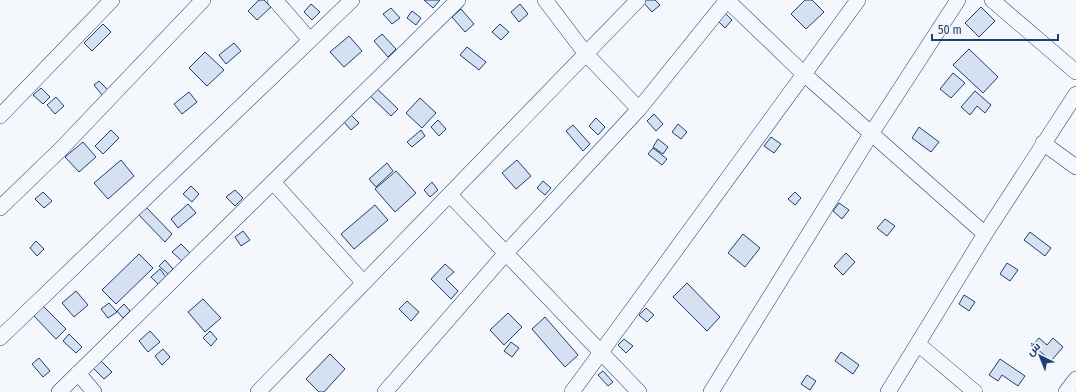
<svg xmlns="http://www.w3.org/2000/svg" width="1076" height="392" viewBox="0 0 1076 392" font-family="'Fira Sans Condensed',Cairo,sans-serif">
<rect width="100%" height="100%" fill="#f4f7fb"/>
<!-- building -->
<path fill="#d5e0f0" stroke="#1d3f73" d="M259 0H264L271 7 257 20 248 11Z
M424 0H440L433 8Z
M645 0H655L660 5 652 12 643 2Z
M805 0H812L824 12 806 29 791 14Z
M311 4 320 12 312 20 304 12Z
M520 4 528 14 519 22 511 12Z
M981 7 995 21 979 37 965 23Z
M391 8 400 18 392 24 383 14Z
M461 9 474 24 465 32 452 17Z
M412 11 421 18 416 25 407 18Z
M725 13 732 20 725 28 718 21Z
M103 24 111 32 92 51 84 43Z
M500 24 509 32 501 40 492 32Z
M382 34 396 49 388 57 374 41Z
M349 36 362 51 344 67 330 52Z
M234 43 241 51 226 64 219 55Z
M467 47 486 62 479 70 460 55Z
M969 49 998 77 983 93 953 65Z
M205 52 224 70 207 86 189 68Z
M953 73 965 83 951 98 940 89Z
M99 81 108 90 102 95 94 85Z
M373 85 398 109 391 116 366 92Z
M41 88 50 97 43 104 33 95Z
M975 91 991 105 985 113 977 106 970 115 961 107Z
M189 92 197 102 182 114 174 104Z
M56 97 64 106 55 114 47 105Z
M420 98 436 113 422 128 406 113Z
M654 114 663 124 656 131 647 121Z
M351 115 359 123 351 130 344 122Z
M596 118 605 127 598 135 589 126Z
M438 120 446 129 439 136 431 127Z
M678 124 687 132 681 139 672 132Z
M573 125 590 144 583 151 566 131Z
M919 127 939 142 931 152 912 138Z
M111 130 119 138 103 154 95 146Z
M421 130 425 136 412 147 407 142Z
M771 137 781 144 774 153 764 146Z
M658 139 668 147 663 154 653 147Z
M83 142 96 157 79 172 65 157Z
M653 148 667 159 662 165 648 154Z
M121 160 134 176 108 199 94 183Z
M517 160 531 176 516 189 502 173Z
M387 163 393 171 376 187 369 179Z
M396 171 416 193 395 212 375 189Z
M543 181 551 188 545 195 537 188Z
M432 182 438 190 430 197 424 190Z
M191 186 199 194 192 202 183 194Z
M235 190 243 198 235 206 226 197Z
M43 192 52 201 44 208 35 199Z
M795 192 801 198 795 205 788 199Z
M839 203 849 210 842 219 833 211Z
M188 204 196 213 178 228 171 219Z
M375 205 388 220 354 249 341 234Z
M145 206 172 234 165 242 137 213Z
M885 219 895 226 887 236 877 228Z
M243 231 250 240 241 246 235 237Z
M1030 232 1051 248 1045 256 1024 240Z
M743 234 760 248 745 267 728 253Z
M36 241 44 249 37 256 30 248Z
M181 244 190 253 182 261 172 252Z
M846 253 855 262 843 275 834 266Z
M139 254 153 268 116 304 102 290Z
M165 260 173 269 168 274 159 266Z
M1007 263 1018 270 1010 281 1000 274Z
M445 264 454 272 446 279 458 291 451 299 431 279Z
M160 269 166 277 158 284 151 277Z
M687 283 720 317 707 331 673 297Z
M76 291 88 305 74 317 62 303Z
M964 295 975 302 969 311 959 304Z
M203 299 221 318 205 332 188 312Z
M407 301 419 312 411 321 399 309Z
M109 303 117 312 108 318 101 309Z
M124 304 130 311 123 318 117 311Z
M43 306 66 329 56 339 33 315Z
M646 308 654 315 647 322 639 315Z
M508 313 522 327 504 345 490 330Z
M545 317 578 355 565 367 532 329Z
M150 331 160 342 148 352 139 341Z
M210 331 217 339 211 346 203 338Z
M69 334 82 347 76 353 63 341Z
M1039 338 1047 345 1053 338 1063 347 1051 361 1033 345Z
M624 339 633 346 626 353 618 345Z
M511 342 519 348 512 357 504 351Z
M163 349 170 357 162 365 155 356Z
M841 352 859 365 853 374 835 361Z
M330 354 345 369 324 392H319L306 379Z
M39 358 50 371 43 377 32 364Z
M1000 359 1025 376 1018 386 1002 375 998 381 989 375Z
M101 361 112 372 104 379 93 368Z
M603 371 613 382 608 386 598 375Z
M807 375 816 381 810 390 801 384Z"/>
<g fill="none" stroke-linecap="round" stroke-linejoin="round">
<!-- street casing -->
<g stroke="#1d3f73" stroke-width="16">
<path id="street" d="M275 0 310 40
M545 0 586 54 639 109
M727 0 804 74 985 234
M992 0 1076 72
M0 116 112 0
M1043 143 1076 167
M273 182 363 282
M450 195 639 392
M0 208 61 149 203 0
M0 338 352 0
M918 344 975 392
M78 373 94 392
M59 392 458 0
M258 392 638 0
M385 392 506 253 639 109 727 0
M572 392 858 0
M711 392 871 134 958 0
M888 392 985 234 1076 94
M1066 392 1076 379"/>
</g>
<!-- street -->
<use href="#street" stroke="#f4f7fb" stroke-width="15"/>
</g>
<!-- north arrow -->
<g transform="translate(1040 356) rotate(317)" stroke="#f4f7fb" stroke-width="3" paint-order="stroke">
<path d="M0-3L7 15L0 10L-7 15Z" fill="#1d3f73"/>
<text y="-6" font-size="11" font-weight="bold" text-anchor="middle" fill="#1d3f73">ش</text>
</g>
<!-- scale -->
<path d="M932 34v6h126v-6" fill="none" stroke="#1d3f73" stroke-width="2"/>
<text x="938" y="34" font-size="12" fill="#1d3f73" stroke="#f4f7fb" stroke-width="3" paint-order="stroke">50 m</text>
</svg>
